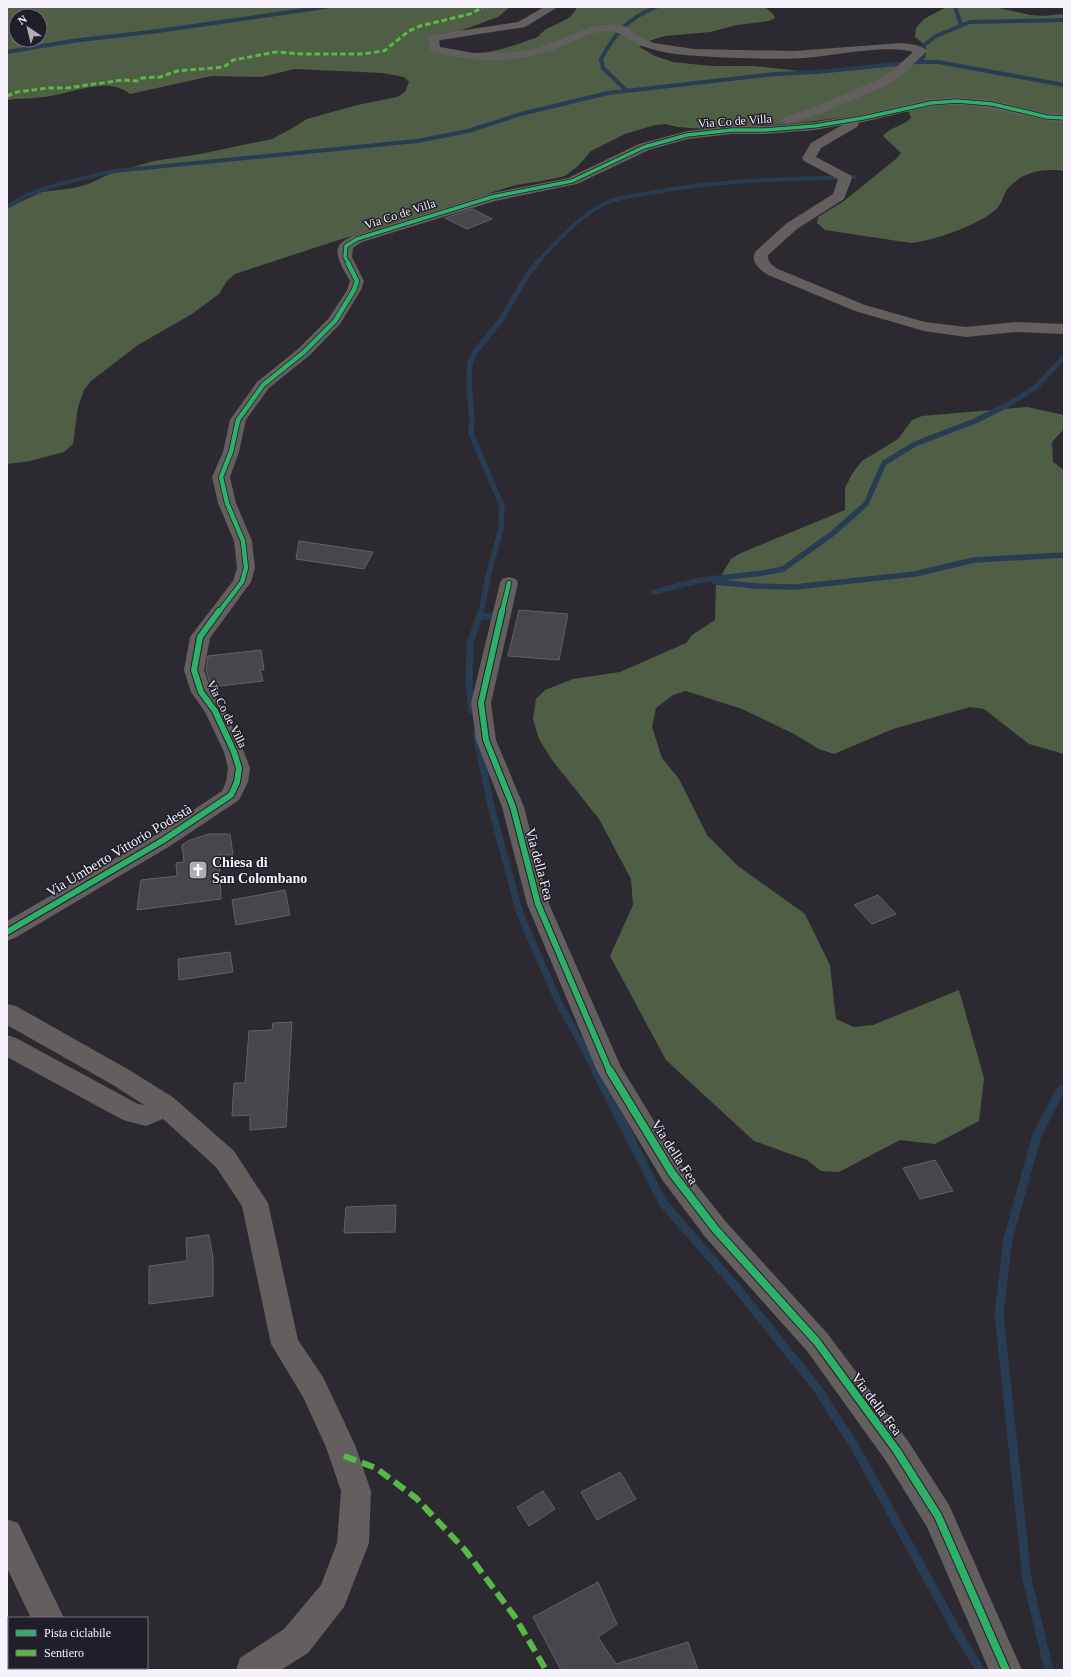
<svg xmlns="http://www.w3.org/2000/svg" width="1071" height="1677" viewBox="0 0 1071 1677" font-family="Georgia,serif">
<rect width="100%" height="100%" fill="#2c2930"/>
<!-- forest -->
<path fill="#4f5e45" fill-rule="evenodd" d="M7 7H510L498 17 438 39 439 48C480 60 499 50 538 37 547 23 571 24 577 7H765L773 14 775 18 769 21 737 25 710 32 665 36 639 44 641 48 655 56 673 62 711 66H754L809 72 909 62 926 55V46L915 37 916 28 924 19 946 7H995L1030 15 1043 16 1064 14V171C1043 168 1020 172 1006 191 1003 196 1002 203 998 207 984 224 932 241 911 243L825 230 817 223 818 217 844 201 897 158 901 153 883 136C890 127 903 126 911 118L909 112 883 110 859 115 800 123 706 129 677 127 666 124 655 125 625 134 591 151 578 166 565 176 542 181 516 185 493 192 323 245 235 274 227 281 219 294 192 314 138 345 91 381 84 390 78 407 73 444 64 452 30 461 7 464V208L42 192 74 188 88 184 112 173 154 161 200 154 272 139 291 129 307 119 357 105 397 97 405 92 409 82 404 77 383 73 295 69 261 77 212 76 130 94C105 75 71 95 44 97 31 99 19 98 7 100ZM16 16H40V40H16Z
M1027 407 1064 415V429L1052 442 1053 462 1064 470V754L1029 744 984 709 970 707 893 729 834 754 819 749 794 734 742 709 686 691 673 695 656 708 652 727 662 758 679 779 707 835 738 866 805 914 830 965 836 1019 854 1027 873 1025 959 990 984 1078 979 1121 935 1144 900 1140 839 1172 821 1171 807 1160 754 1141 666 1060 610 956 633 905 631 879 599 819 552 760 539 739 533 719 536 699 545 690 573 679 620 672 686 643 692 635 715 620 716 584 731 559 741 553 845 510V488L852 474 862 461 898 439 912 420 922 416Z"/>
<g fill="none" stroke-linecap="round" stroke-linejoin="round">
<!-- stream-far3 -->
<path stroke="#283d53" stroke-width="4" d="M955 7 961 25
M7 52 72 41 158 31 325 7
M918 62H938L1064 85
M626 90 603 68 601 59C616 32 627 19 656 7
M7 207 27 195 59 184 114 171 417 141 468 131 521 114 608 93 775 74 817 72 918 62 924 56 923 46 936 36 970 22 1064 20
M536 264C553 245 579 217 602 205 617 197 638 195 655 192 721 180 788 179 855 177"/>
<!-- stream-far2 -->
<path stroke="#283d53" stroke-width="5.5" d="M715 582 757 586 795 587 915 574 974 560 1064 555
M654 592 701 580 763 573 783 569 832 534 866 504 884 463 915 444 975 421 1009 404 1036 387 1064 357
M481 612 489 572 501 529 502 506 471 433 472 419 469 386 470 363 475 352 501 320 528 274 537 263"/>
<!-- stream-far1 -->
<path stroke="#283d53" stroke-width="7" d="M480 617 493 616
M472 710 469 686 470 644 481 611
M476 734 491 806 520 914 558 1001 597 1072"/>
<!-- stream -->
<path stroke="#283d53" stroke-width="9" d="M596 1071 663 1203 737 1288 817 1388 855 1447 956 1630 980 1670
M1049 1670 1027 1579 999 1314 1008 1239 1037 1135 1059 1093 1064 1089"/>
</g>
<!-- building -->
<path fill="#48464b" stroke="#626166" d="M473 209 492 219 467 229 445 218Z
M299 541 373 552 364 569 296 559Z
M519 610 568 614 559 660 508 656Z
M261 650 264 670H260L263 681 211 687 206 670 208 656Z
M209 834H230L233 855H219L221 899 137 910 141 880 177 876 176 863 184 862 182 845 190 840Z
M285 890 290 915 236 925 232 900Z
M878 895 896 914 872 924 854 905Z
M230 952 233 972 179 980 178 959Z
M292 1022 286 1127 250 1130V1115L232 1116 234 1083H245L249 1031 272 1030 273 1023Z
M935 1160 953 1191 920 1199 903 1168Z
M396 1205 395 1232 344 1233 346 1207Z
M209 1235 213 1258V1296L149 1304V1266L187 1261 186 1238Z
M620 1472 636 1499 597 1520 581 1492Z
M543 1491 555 1509 529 1526 517 1507Z
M598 1582 617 1624 598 1637 616 1664 688 1642 698 1670H561L533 1617Z"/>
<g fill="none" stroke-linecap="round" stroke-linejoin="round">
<!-- minor -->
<path fill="#625f5e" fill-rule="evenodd" d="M544 7H558L525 27 441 40 439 41 440 47 474 53 517 52 538 48 591 27 614 24 627 27 638 36 654 43 694 49 794 51 901 43C909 44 921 44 927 51L899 78 883 87 820 114 788 124 784 123 782 120 784 117 812 108 875 81 891 72 913 52C888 44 833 56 805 58 770 60 733 58 698 56 680 55 662 53 645 47 631 43 622 30 607 31 588 32 571 44 553 50 514 64 471 63 431 51L427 39 429 37 439 34 518 22Z
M957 97 992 100 1047 113 1064 114V122C1028 120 994 106 958 105 924 104 891 117 858 123L859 124 857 127 821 148 816 157 850 175 852 178 844 199 797 229 768 255C768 263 772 265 778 269L865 305 925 322 966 327 1016 322 1064 324V334L1016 332 966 337 924 331 855 311 768 275C760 270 749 261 756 251L787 223 833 194 838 179 804 161 802 158 811 143 842 125 815 130 765 134H732L688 139 649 150 577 184 495 201 362 242 353 248 352 257 364 281 361 290 340 324 310 355 269 388 246 420 239 452 230 477 236 503 252 541 255 568 251 582 210 638 204 670 211 691 225 711 244 752 250 768 248 782 239 800 170 846 15 938 7 941V921L154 836 222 791 226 782 228 768 224 752 205 712 191 692 184 670 190 637 233 581 237 568 234 541 218 503 212 477 223 452 230 420 232 417 257 382 298 349 329 318 347 290 350 281C345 272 331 252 341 243 344 240 349 238 352 236L487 194 568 178 639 144 687 131 732 126H765L815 122 863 114 931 99Z
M509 577 516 579 518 583 491 703 496 740 524 807 549 904 621 1067 681 1165 726 1222 827 1333 908 1441 949 1505 1022 1670H989L927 1527 886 1461 807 1351 706 1238 663 1181 597 1071 527 904 502 807 476 740 471 703 500 583 502 579Z
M7 1004 16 1006 131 1071 174 1098 234 1151 268 1203 298 1340 323 1377 355 1445 371 1491 369 1543 344 1607 308 1653 281 1670H236L240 1658 284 1629 321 1585 337 1543 341 1491 326 1447 303 1397 271 1344 242 1206 216 1167 163 1119 146 1126 123 1120 7 1057V1035L16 1038 138 1104 144 1105 113 1085 7 1025Z
M7 1519 18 1523 64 1618H31L7 1568Z
M81 1668H117V1670H81Z"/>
<!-- quiet-far1 -->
<path stroke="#58b947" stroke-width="3" stroke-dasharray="5.5 3" stroke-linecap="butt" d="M7 96 17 92 48 88H67L123 80 137 81 142 78 160 77 177 71 224 67 233 60 276 52 302 54H361L384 51 409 31 420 26 470 14 483 7"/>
<!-- quiet -->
<path stroke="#58b947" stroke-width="6" stroke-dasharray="13 6" stroke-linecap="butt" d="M344 1456 376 1468 416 1498 465 1550 515 1617 546 1670"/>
<!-- cycleway-far3 casing -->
<g stroke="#211d29" stroke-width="5">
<path id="cycleway-far3" d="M349 264 345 257 346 246 357 239 492 197 572 181 644 147 687 135 732 130H765L815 126 863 118 931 103 957 101 992 104 1047 117 1064 118"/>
</g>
<!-- cycleway-far2 casing -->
<g stroke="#211d29" stroke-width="6">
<path id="cycleway-far2" d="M219 612 242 582 246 568 243 541 227 503 221 477 231 452 238 420 263 385 304 352 335 321 354 290 357 281 348 263
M502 612 509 583"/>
</g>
<!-- cycleway-far1 casing -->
<g stroke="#211d29" stroke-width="8">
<path id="cycleway-far1" d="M502 611 481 703 486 740 513 807 538 904 610 1072
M7 932 162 841 231 795 237 782 239 768 234 752 215 711 201 692 194 670 200 637 219 611"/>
</g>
<!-- cycleway casing -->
<g stroke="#211d29" stroke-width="10">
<path id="cycleway" d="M610 1071 672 1173 716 1230 817 1342 897 1451 938 1516 1006 1670"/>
</g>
<!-- cycleway-far3 -->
<use href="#cycleway-far3" stroke="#2db169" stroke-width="3.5"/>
<!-- cycleway-far2 -->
<use href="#cycleway-far2" stroke="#2db169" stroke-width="4.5"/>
<!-- cycleway-far1 -->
<use href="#cycleway-far1" stroke="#2db169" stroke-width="6"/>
<!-- cycleway -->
<use href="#cycleway" stroke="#2db169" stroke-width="8"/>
</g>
<!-- icons -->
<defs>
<g id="church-square" transform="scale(1)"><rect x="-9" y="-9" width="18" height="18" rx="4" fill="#afacb5" stroke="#211d29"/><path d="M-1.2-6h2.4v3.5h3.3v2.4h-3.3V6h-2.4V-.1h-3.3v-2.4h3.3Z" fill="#fff"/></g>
</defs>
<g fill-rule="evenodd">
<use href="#church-square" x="198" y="870"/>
</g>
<g text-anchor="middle" stroke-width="3" stroke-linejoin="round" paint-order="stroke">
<!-- far-street labels -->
<g font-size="12" fill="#f6f3fc" stroke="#211d29">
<text transform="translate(735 121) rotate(-4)" y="4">Via Co de Villa</text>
<text transform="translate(400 214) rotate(-18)" y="4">Via Co de Villa</text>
<text transform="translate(227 714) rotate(63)" y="4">Via Co de Villa</text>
</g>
<!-- street labels -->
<g font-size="14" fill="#f6f3fc" stroke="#211d29">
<text transform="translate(119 850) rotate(-31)" y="5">Via Umberto Vittorio Podestà</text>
<text transform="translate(540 864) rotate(75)" y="5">Via della Fea</text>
<text transform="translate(675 1152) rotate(57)" y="5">Via della Fea</text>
<text transform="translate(877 1404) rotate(53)" y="5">Via della Fea</text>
</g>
<!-- poi labels -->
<g font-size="14" font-weight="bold" fill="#f6f3fc" stroke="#211d29" text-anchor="start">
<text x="212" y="867">Chiesa di<tspan x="212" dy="16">San Colombano</tspan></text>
</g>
</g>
<!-- border -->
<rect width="1071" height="1677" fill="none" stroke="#f6f3fc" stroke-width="16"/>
<!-- legend -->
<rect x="8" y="1617" width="140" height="52" fill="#211d29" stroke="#76737d"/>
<rect x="16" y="1630" width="20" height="6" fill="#2db169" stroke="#76737d"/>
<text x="44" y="1637" font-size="12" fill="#f6f3fc">Pista ciclabile</text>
<rect x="16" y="1650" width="20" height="6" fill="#58b947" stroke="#76737d"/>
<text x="44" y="1657" font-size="12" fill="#f6f3fc">Sentiero</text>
<!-- north arrow -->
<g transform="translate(28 28) rotate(325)"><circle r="19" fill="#211d29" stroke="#76737d"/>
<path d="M0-3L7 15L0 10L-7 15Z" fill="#afacb5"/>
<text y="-6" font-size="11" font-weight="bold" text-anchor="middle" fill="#f6f3fc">N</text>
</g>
</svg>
